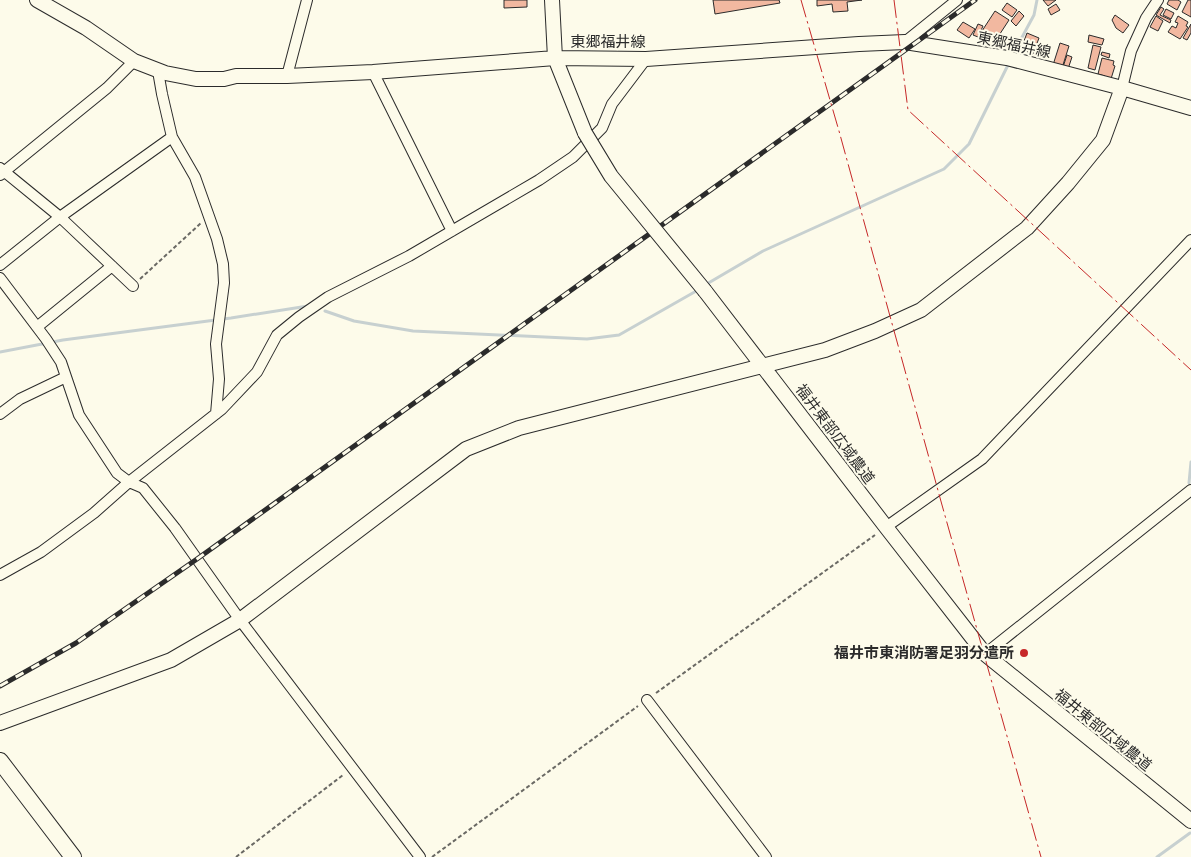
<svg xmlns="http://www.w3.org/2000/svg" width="1191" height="857" viewBox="0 0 1191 857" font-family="'Asap Condensed','Noto Sans JP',sans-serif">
<rect width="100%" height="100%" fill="#fdfbea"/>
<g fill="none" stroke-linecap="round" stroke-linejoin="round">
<!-- stream -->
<path stroke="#c7d0d0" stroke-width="3" d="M1013 54 1034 15 1037 0
M705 285 763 251 944 169 969 144 1008 65
M325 311 354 321 413 331 587 339 619 335 698 290
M0 352 63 340 231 318 308 306
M1189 483 1191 462
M1157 857 1190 833"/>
</g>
<!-- building -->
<path fill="#f2b8a0" stroke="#2b2b2b" d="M504 0H527V7L504 8Z
M713 0H779L780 3 715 14Z
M817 0H862L847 2 848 11 833 12 832 4 817 6Z
M1043 0H1056L1048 6Z
M1169 0H1178L1181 2 1177 10 1167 4Z
M1188 0H1191V17L1182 12Z
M1007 3 1017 10 1012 17 1002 10Z
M1056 4 1060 10 1051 15 1048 9Z
M1161 7 1164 9 1160 15 1171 20 1170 23 1156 15Z
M1166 9 1174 13 1171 19 1163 15Z
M995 11 1009 20 994 43 980 34Z
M1019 11 1024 16 1016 26 1011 21Z
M1115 15 1129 25 1123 33 1116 28 1112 20Z
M1156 16 1163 21 1158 31 1150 27Z
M1178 16 1188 22 1186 26 1188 27 1180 39 1168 32 1172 26 1176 28 1178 23 1175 22Z
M963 22 975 29 969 38 957 30Z
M978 24 983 26 978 37 973 35Z
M1191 24V33L1187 40 1183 38Z
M1027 33 1039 38 1033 54 1021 49Z
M1089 35 1104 39 1102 45 1088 42Z
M1060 43 1069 46 1062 68 1053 65Z
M1093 45 1101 47 1095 70 1088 68Z
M1102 52 1110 54 1109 58 1101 55Z
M1067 55 1072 57 1068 69 1063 67Z
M1102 58 1114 61 1113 65 1115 66 1110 82 1104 80 1105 76 1098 74Z"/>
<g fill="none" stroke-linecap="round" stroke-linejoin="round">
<!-- street casing -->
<g stroke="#2b2b2b" stroke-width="12">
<path id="street" d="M905 42 957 0
M158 71 162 94 172 137 195 177 217 239 223 264 224 283 216 344 219 379 216 414
M373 72 452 231
M287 76 307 0
M1122 88 1131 51 1146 18 1158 0
M0 168 60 217 133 286
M0 175 107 88 134 61
M0 265 60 217 172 137
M0 278 46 339 61 362 79 415 117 473 129 482 143 488 175 528 240 620 420 857
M37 327 112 266
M0 414 20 399 66 377
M886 527 982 459 1191 240
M0 575 41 552 94 513 129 482 222 409 257 372 277 335 299 317 328 297 409 256 539 180 573 157 602 128 612 104 646 59
M985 654 1191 490
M647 700 766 857"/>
</g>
<!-- secondary casing -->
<g stroke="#2b2b2b" stroke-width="16">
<path id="secondary" d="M37 0 86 28 134 61 165 73 196 79H224L236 76H287L373 72 555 58 646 59 859 44 905 42 1007 58 1122 88 1191 108
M552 0 555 58 585 133
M705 291 886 527 985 654 1191 821
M0 723 171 660 240 620 466 449 519 428 825 350 875 331 921 310 1027 228 1068 183 1103 140 1122 88"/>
</g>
<!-- primary casing -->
<g stroke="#2b2b2b" stroke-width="18">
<path id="primary" d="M0 761 73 857"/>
</g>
<!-- path -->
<path stroke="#6a6964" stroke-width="2" stroke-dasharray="4 2.5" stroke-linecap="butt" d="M140 279 201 223
M656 693 875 535
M236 857 343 775
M432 857 638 706"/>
<!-- street -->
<use href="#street" stroke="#fdfbea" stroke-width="10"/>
<!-- secondary -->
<use href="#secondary" stroke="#fdfbea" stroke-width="14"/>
<!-- primary -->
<use href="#primary" stroke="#fdfbea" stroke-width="16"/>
<!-- rail casing -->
<g stroke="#2b2b2b" stroke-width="5">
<path id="rail" d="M0 686 76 643 197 559 975 0"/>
</g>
<!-- rail -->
<use href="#rail" stroke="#fdfbea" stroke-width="3" stroke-dasharray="9" stroke-linecap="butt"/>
<!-- secondary-bridge casing -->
<g stroke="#2b2b2b" stroke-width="16" stroke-linecap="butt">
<path id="secondary-bridge" d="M585 133 611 176 705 291"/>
</g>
<!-- secondary-bridge -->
<use href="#secondary-bridge" stroke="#fdfbea" stroke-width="14"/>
<!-- power -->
<path stroke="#c62828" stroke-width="1" stroke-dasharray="18 4 2.5 4" stroke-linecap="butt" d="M801 0 839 131 942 505 1041 857
M894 0 908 110 1191 370"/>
</g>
<!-- markers -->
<circle fill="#c62828" stroke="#fdfbea" stroke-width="2" cx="1024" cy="653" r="5"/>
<g text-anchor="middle" stroke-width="4" stroke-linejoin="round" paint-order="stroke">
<!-- street labels -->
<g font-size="15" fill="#2b2b2b" stroke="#fdfbea">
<text x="608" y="47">東郷福井線</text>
<text transform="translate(1014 45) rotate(12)" y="5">東郷福井線</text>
<text transform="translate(835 434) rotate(53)" y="5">福井東部広域農道</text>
<text transform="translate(1103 730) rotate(39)" y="5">福井東部広域農道</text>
</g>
<!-- poi labels -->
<g font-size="15" font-weight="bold" fill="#2b2b2b" stroke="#fdfbea" text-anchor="end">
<text x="1014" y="658">福井市東消防署足羽分遣所</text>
</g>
</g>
</svg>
